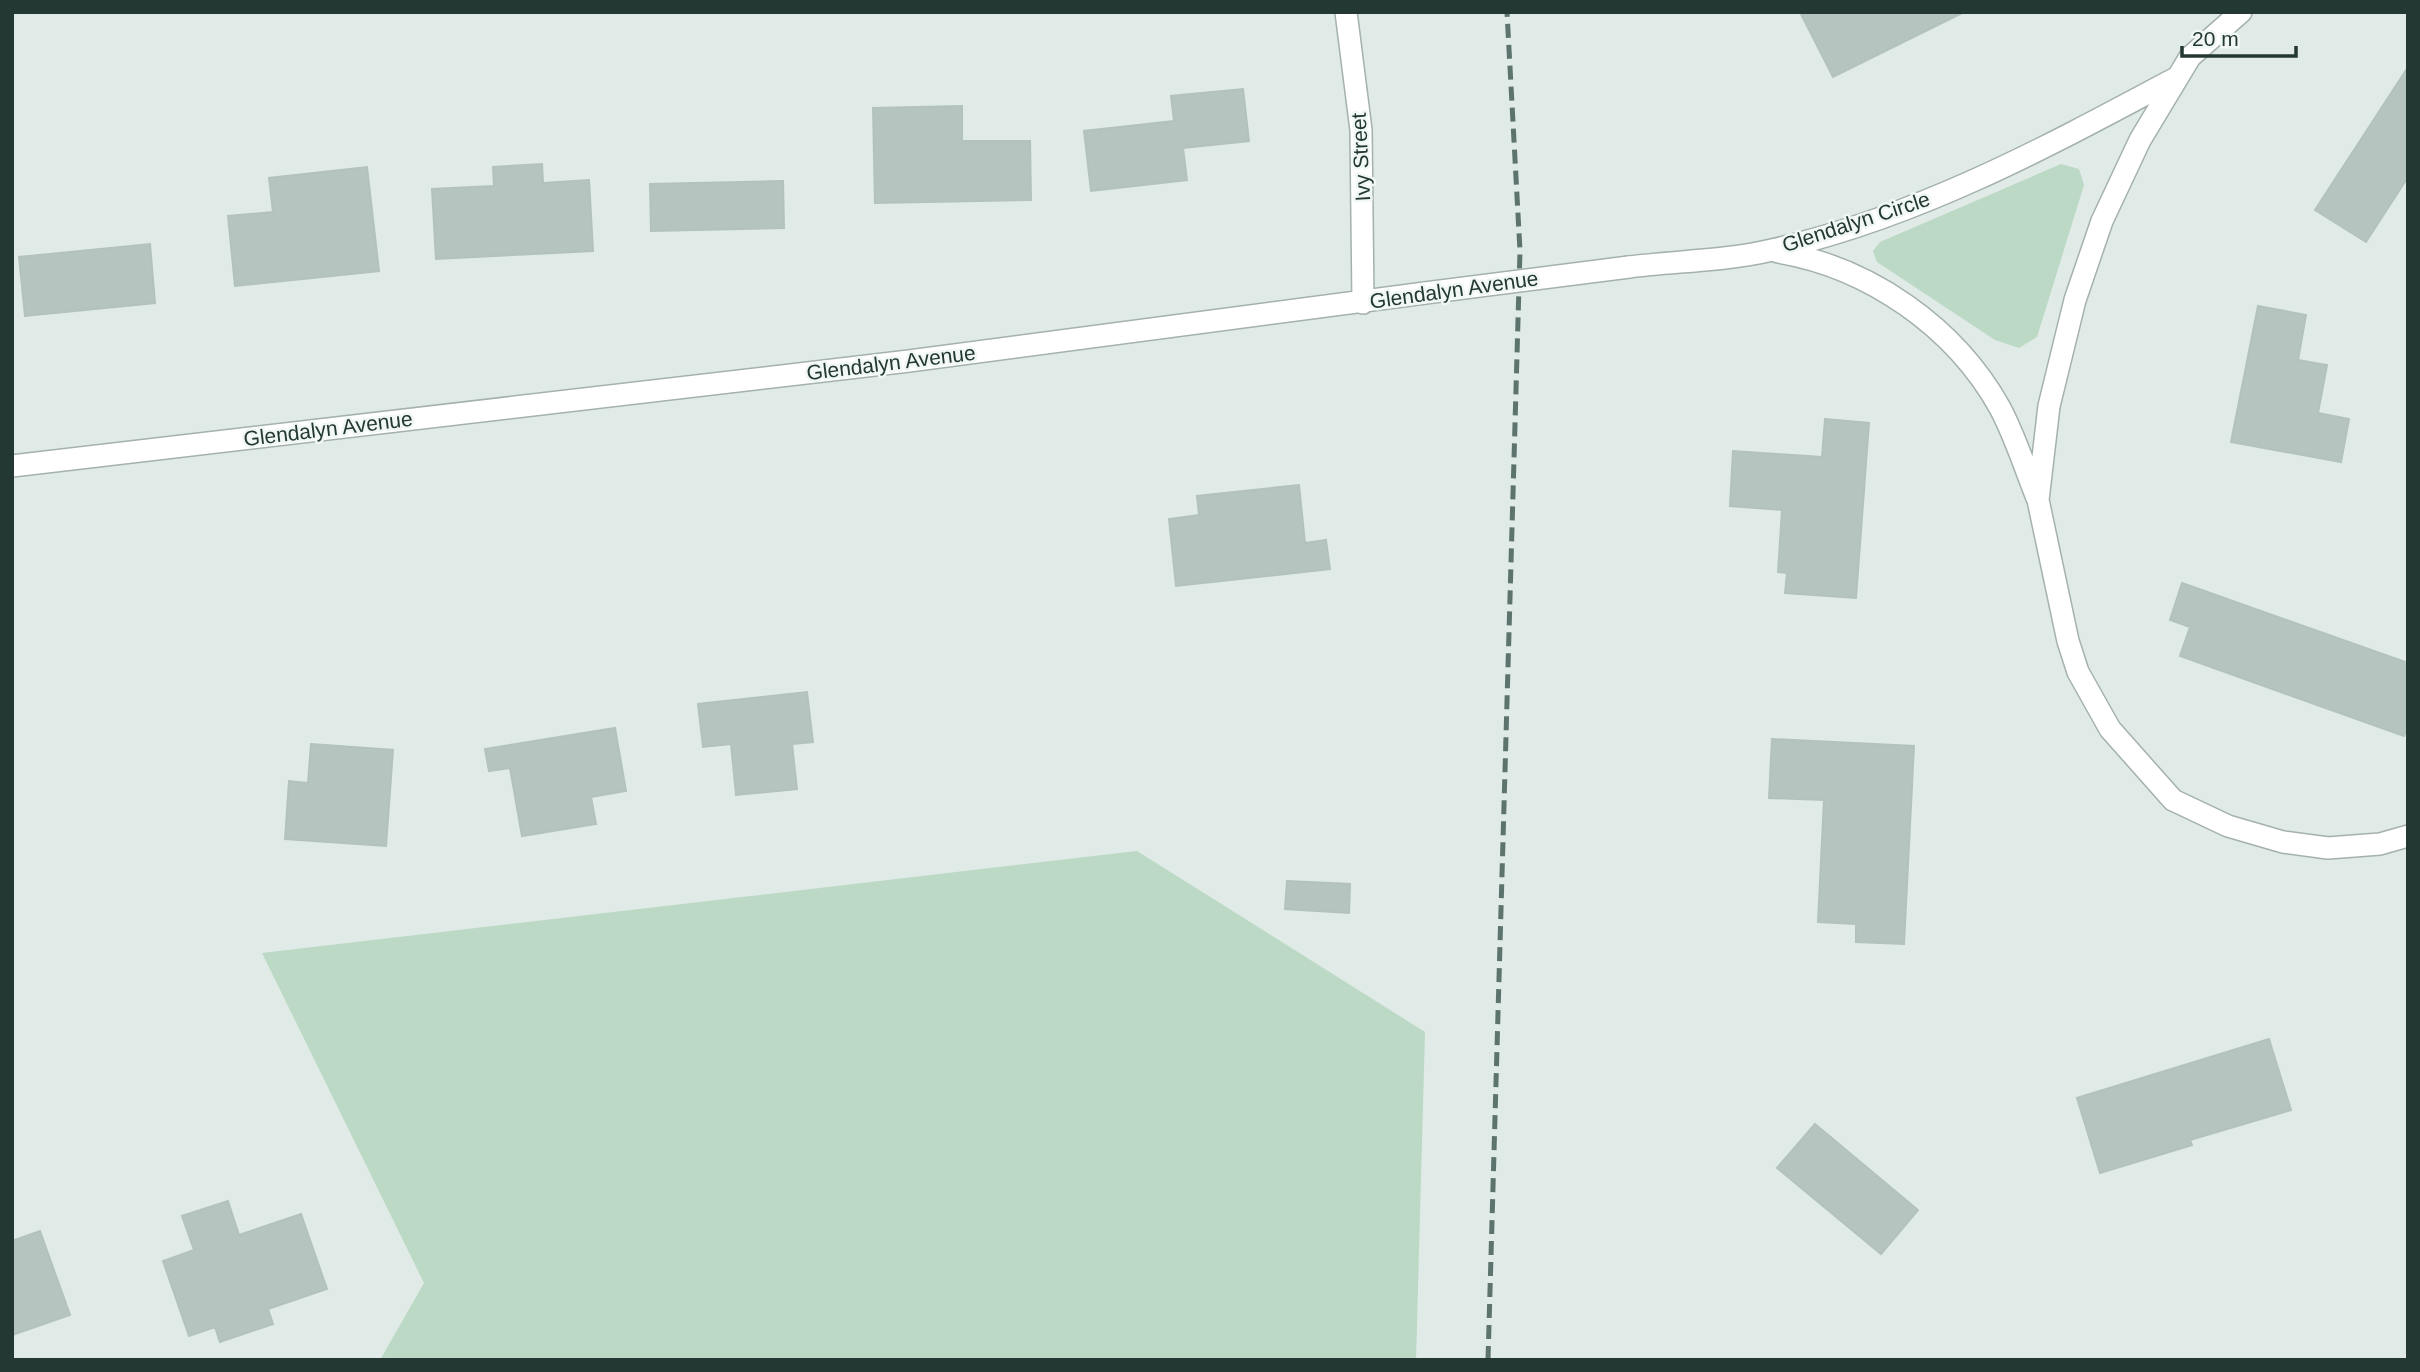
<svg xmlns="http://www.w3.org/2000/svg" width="2420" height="1372" viewBox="0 0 2420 1372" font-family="Arial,sans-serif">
<rect width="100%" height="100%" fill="#e0eae6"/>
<!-- green -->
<path fill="#bbd9c4" d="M2061 164 2079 169 2084 185 2037 337 2019 348 1995 340 1877 262 1873 251 1880 242Z
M1137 851 1425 1032 1416 1360H380L424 1283 262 953Z"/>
<!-- building -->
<path fill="#b6c4bf" stroke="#b3c2bd" stroke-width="2" d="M1800 12 1825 13H1962L1833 77Z
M2408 67V177L2366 242 2315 210Z
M1243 89 1249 141 1183 148 1187 180 1091 191 1084 131 1174 121 1171 96Z
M962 106V141H1030L1031 200 875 203 873 108Z
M542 164 543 183 589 180 593 251 436 259 432 189 494 186 493 167Z
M367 167 379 271 235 286 228 216 273 212 269 178Z
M783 181 784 228 651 231 650 184Z
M150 244 155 303 25 316 19 257Z
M2258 306 2306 315 2298 360 2327 365 2318 413 2349 419 2341 462 2231 442Z
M1825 419 1869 423 1856 598 1785 593 1787 573 1778 572 1782 510 1730 506 1733 451 1822 457Z
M1299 485 1305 543 1326 540 1330 569 1176 586 1169 519 1199 515 1197 496Z
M2182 583 2408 663V727L2404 736 2180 656 2190 627 2170 620Z
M807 692 813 742 792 744 797 789 736 795 731 744 703 747 698 704Z
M615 728 626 791 591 797 596 824 522 836 510 768 489 771 485 749Z
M1772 739 1914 746 1904 944 1856 942V924L1818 922 1824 800 1769 798Z
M311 744 393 750 386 846 285 839 289 781 308 783Z
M1287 881 1350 884 1349 913 1285 909Z
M2269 1039 2291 1110 2190 1140 2192 1145 2100 1173 2077 1098Z
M1815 1124 1918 1210 1881 1254 1777 1168Z
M228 1201 239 1235 301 1214 327 1289 268 1309 273 1324 220 1342 215 1327 189 1336 163 1261 194 1250 182 1216Z
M40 1231 70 1315 12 1335V1241Z"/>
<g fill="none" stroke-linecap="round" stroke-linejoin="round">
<!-- minor casing -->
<g stroke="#a4b1ad" stroke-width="24">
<path id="minor" d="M1346 12 1361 130 1363 303
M2241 12 2190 57 2140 140 2102 221 2075 300 2049 406 2038 500 2068 641 2078 672 2110 729 2173 800 2228 826 2283 842 2328 848 2380 844 2408 836
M1778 252C1869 267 1955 327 2000 408 2015 436 2025 468 2037 498
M1629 267C1676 261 1726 261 1772 250 1916 218 2047 147 2176 78
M12 466 909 361 1425 293"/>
</g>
<!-- minor -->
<use href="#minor" stroke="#fff" stroke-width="21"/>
<!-- rail -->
<path stroke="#5d746e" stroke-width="5" stroke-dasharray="14 7" stroke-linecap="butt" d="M1488 1360 1520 251 1507 12"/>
<!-- minor-bridge casing -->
<g stroke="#a4b1ad" stroke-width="24" stroke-linecap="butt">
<path id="minor-bridge" d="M1425 293 1629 267"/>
</g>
<!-- minor-bridge -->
<use href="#minor-bridge" stroke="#fff" stroke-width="21"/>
</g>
<g text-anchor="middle" stroke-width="5" stroke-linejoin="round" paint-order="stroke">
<!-- street labels -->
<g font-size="21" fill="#233833" stroke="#f0f7f4">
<text transform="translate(1361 157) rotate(-93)" y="7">Ivy Street</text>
<text transform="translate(1856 222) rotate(-18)" y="7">Glendalyn Circle</text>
<text transform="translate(1454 290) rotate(-8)" y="7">Glendalyn Avenue</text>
<text transform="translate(891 363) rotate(-7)" y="7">Glendalyn Avenue</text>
<text transform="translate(328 429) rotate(-7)" y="7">Glendalyn Avenue</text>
</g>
</g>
<!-- border -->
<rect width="2420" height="1372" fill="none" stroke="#233833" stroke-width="28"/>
<!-- scale -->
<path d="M2182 46v10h114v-10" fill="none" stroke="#233833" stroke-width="3.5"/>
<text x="2192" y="46" font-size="21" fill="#233833" stroke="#f0f7f4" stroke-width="5" paint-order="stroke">20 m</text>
</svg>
